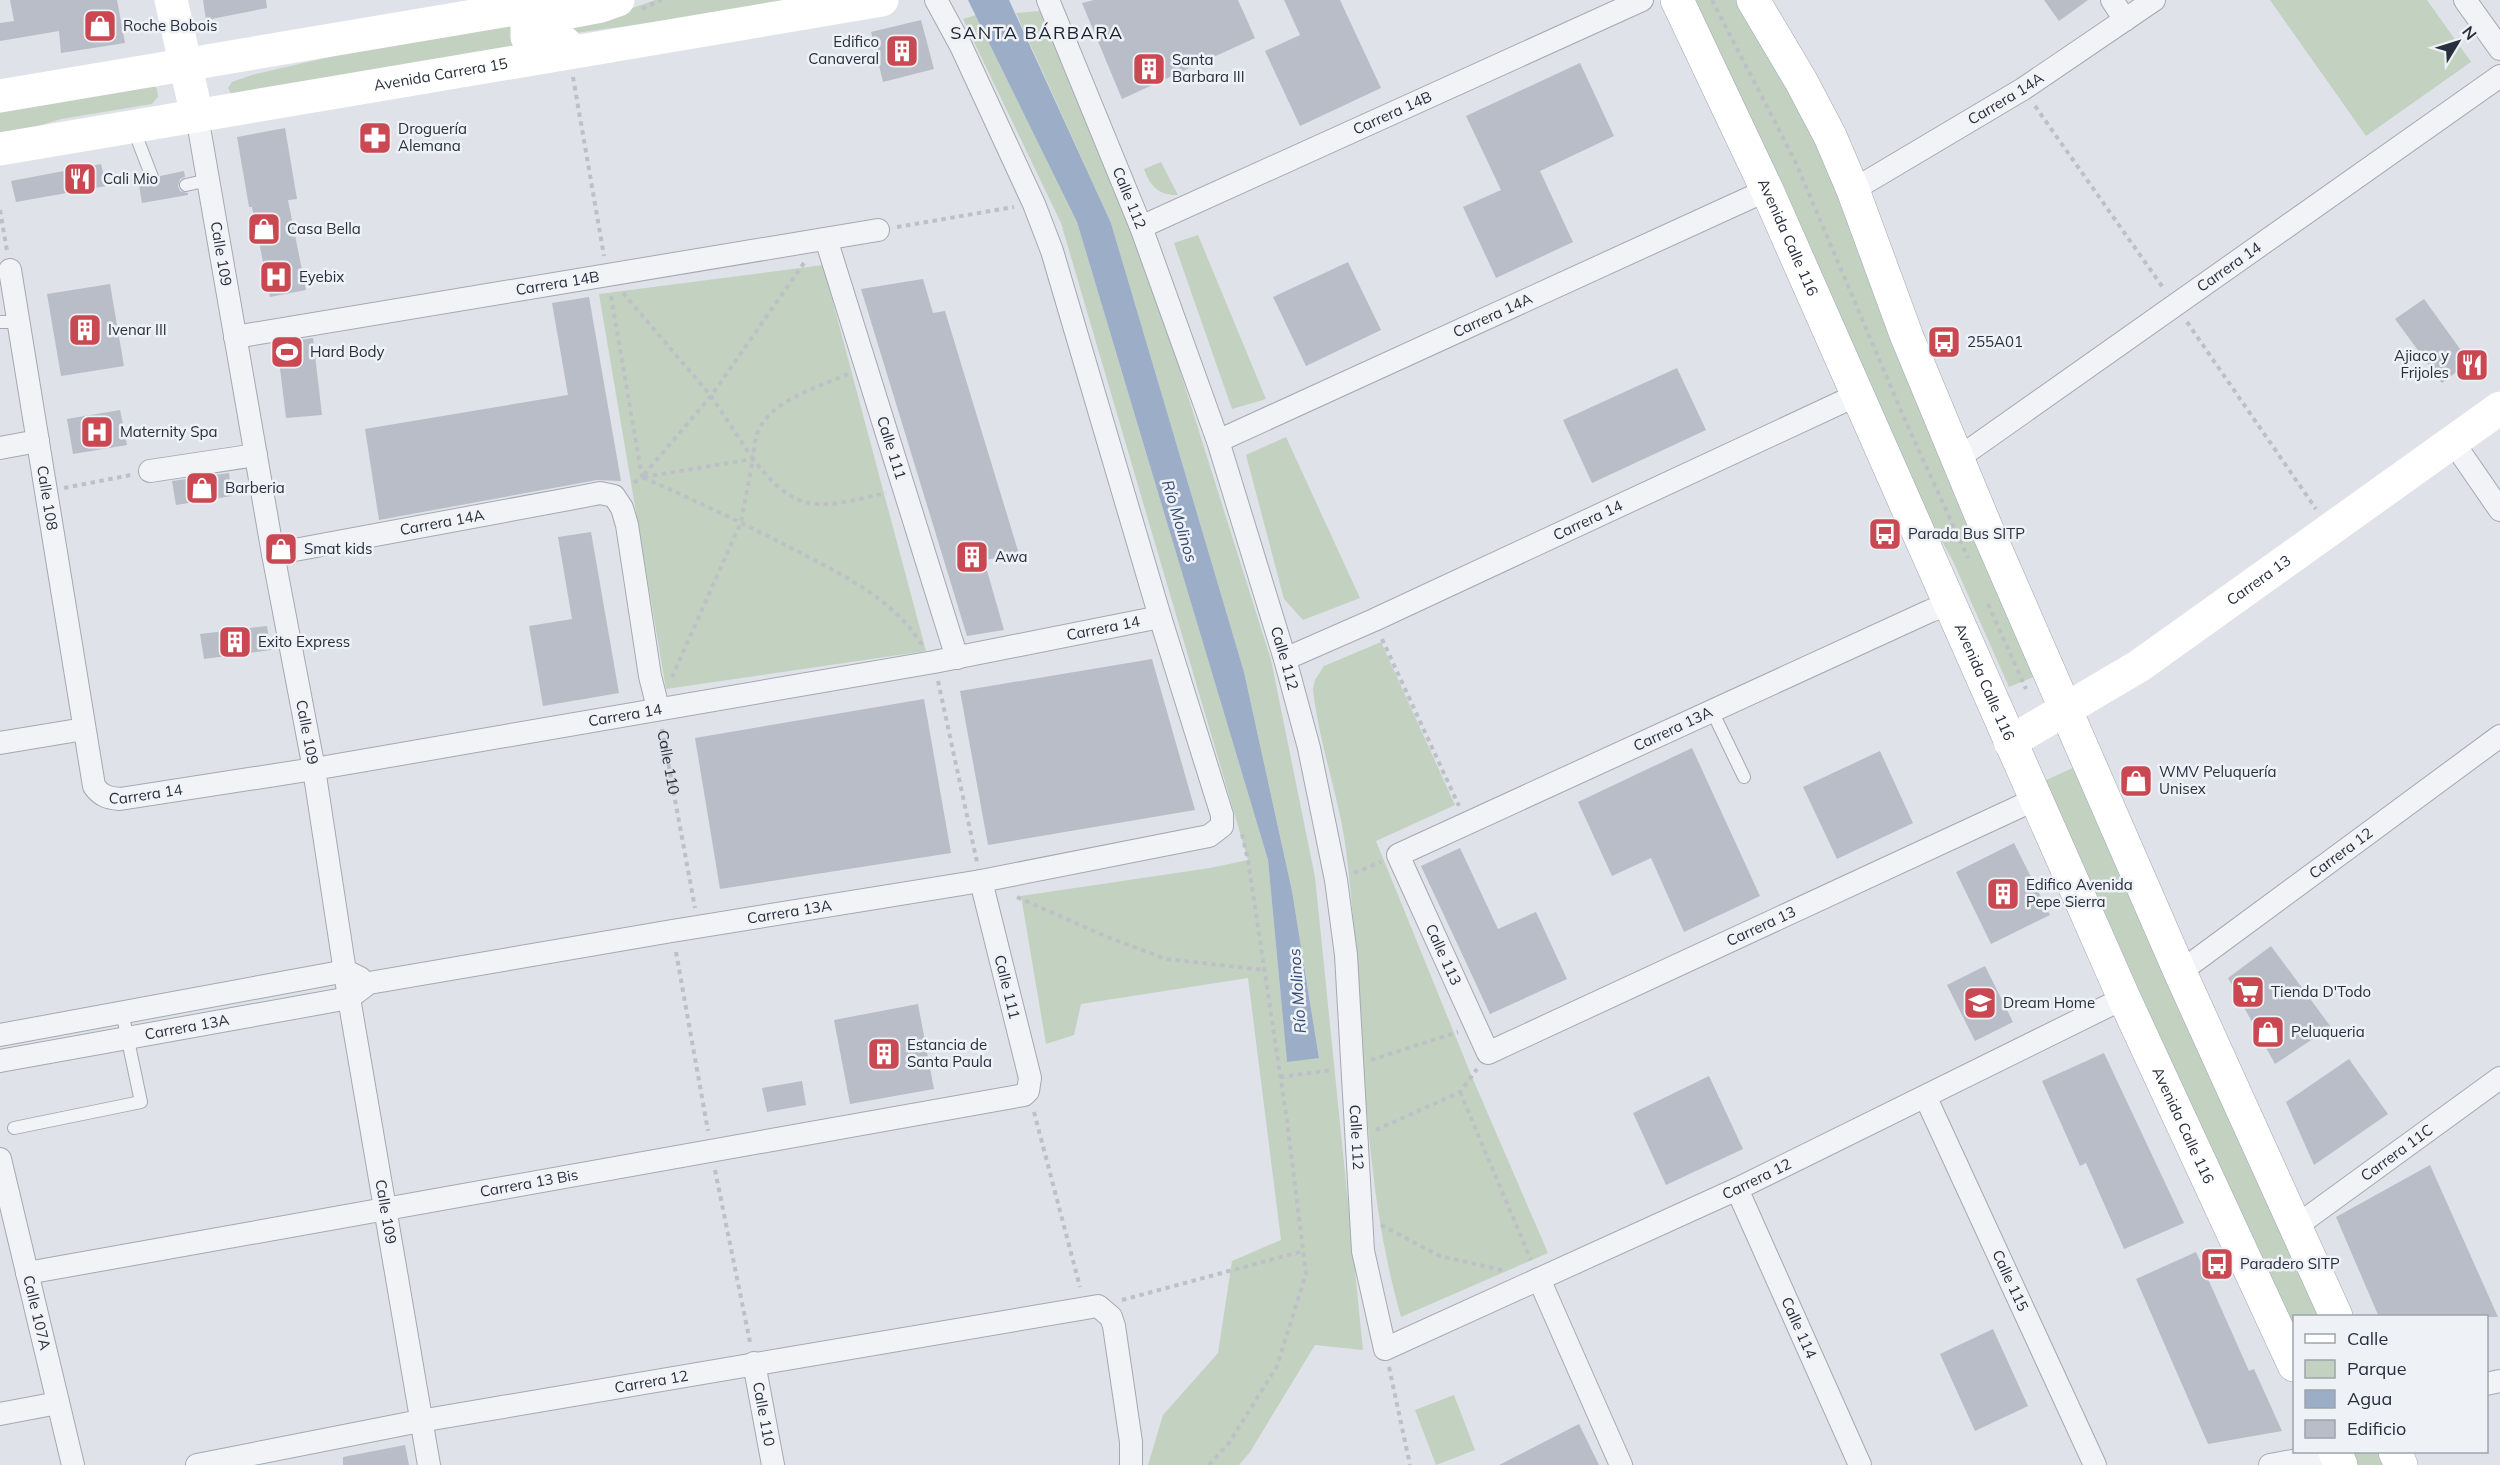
<svg xmlns="http://www.w3.org/2000/svg" width="2500" height="1465" viewBox="0 0 2500 1465" font-family="Mulish,sans-serif">
<rect width="100%" height="100%" fill="#dfe2e8"/>
<!-- green -->
<path fill="#c3d1c0" d="M655 0H812L554 36 551 27 613 15Z
M1691 0H1738L1816 134 2038 675 2009 687 1953 561 1914 492Z
M2270 0H2427L2471 62 2366 136Z
M1040 11 1131 215 1271 660 1315 877 1363 1350 1315 1345 1250 1452 1239 1465H1148L1163 1415 1218 1353 1232 1261 1281 1240 1248 978 1081 1004 1074 1035 1046 1044 1021 896 1210 868 1248 860 1061 223 963 19 976 15 1077 222 1268 860 1287 1062 1319 1057 1292 891 1244 672 1111 223 1016 13Z
M517 22 516 46 231 94 228 88 232 82 252 75 360 50Z
M151 83 157 89 158 97 152 104 61 119 0 138V108Z
M1161 162 1178 195C1159 196 1150 186 1144 169Z
M1198 235 1266 399 1232 409 1174 243Z
M823 265 926 651 666 689 599 294Z
M1286 437 1360 598 1303 620 1284 599 1246 455Z
M1381 642 1455 805 1376 841 1472 1077 1548 1253 1401 1317C1359 1170 1365 1010 1347 858 1341 801 1319 746 1313 689L1315 680 1324 666Z
M2077 766 2324 1316H2294V1342L2042 782Z
M1454 1395 1475 1450 1436 1465 1415 1410Z
M2345 1452H2385L2391 1465H2351Z"/>
<!-- water -->
<path fill="#9badc7" d="M968 0H1009L1111 223 1244 672 1292 891 1319 1058 1287 1062 1268 860 1077 222Z"/>
<!-- building -->
<path fill="#b9bdc7" d="M10 0H117L125 43 61 53 59 31 0 41V23L14 21Z
M203 0H266L267 8 206 20Z
M1094 0H1238L1255 38 1122 99 1082 3Z
M1284 0H1340L1381 88 1300 126 1265 51 1300 35Z
M2044 0H2088L2059 21Z
M921 20 934 69 883 82 871 32Z
M1580 63 1614 136 1540 171 1573 242 1496 278 1463 207 1501 190 1466 116Z
M285 128 297 199 288 200 306 290 270 297 252 207H249L237 137Z
M101 164 106 186 16 202 11 181Z
M184 171 185 177 180 179 178 186 180 191 188 193V195L142 203 138 179 144 178 147 184 154 185 159 182 160 176Z
M1348 262 1381 330 1306 366 1273 297Z
M923 279 933 313 945 311 1019 554 984 560 1004 630 967 636 861 289Z
M110 284 124 366 61 376 47 294Z
M589 297 621 481 597 480 379 520 365 429 568 395 552 303Z
M2424 299 2463 353 2455 359 2462 368 2442 383 2395 319Z
M313 338 322 415 286 418 277 344Z
M1677 368 1706 430 1592 483 1563 420Z
M120 410 127 445 73 454 67 419Z
M229 473 232 496 176 505 172 481Z
M591 532 619 693 543 706 529 626 572 619 558 537Z
M267 626 271 650 204 659 200 634Z
M1152 659 1195 810 988 845 960 691Z
M924 699 951 853 720 889 695 738Z
M1692 748 1760 896 1684 932 1651 858 1612 876 1578 802Z
M1880 751 1913 823 1837 859 1803 787Z
M2014 843 2050 915 1991 944 1956 872Z
M1460 848 1498 929 1536 912 1567 979 1490 1014 1421 866Z
M2271 946 2331 1027 2275 1064 2228 978Z
M1985 966 2013 1022 1975 1041 1947 985Z
M918 1004 934 1089 850 1104 834 1020Z
M2104 1053 2184 1223 2124 1249 2086 1163 2080 1166 2042 1081Z
M2349 1059 2388 1114 2314 1165 2286 1102Z
M1709 1076 1743 1149 1666 1185 1633 1113Z
M802 1081 806 1105 767 1112 762 1088Z
M2430 1165 2498 1317H2379L2336 1217Z
M2196 1252 2249 1371 2254 1369 2282 1431 2208 1444 2136 1279Z
M1993 1329 2028 1406 1975 1431 1940 1354Z
M1579 1424 1599 1465H1499Z
M405 1445 409 1465H343V1457Z"/>
<g fill="none" stroke-linecap="round" stroke-linejoin="round">
<!-- lane casing -->
<g stroke="#a4a9b2" stroke-width="14">
<path id="lane" d="M133 128 152 177
M186 185 208 180
M0 322H19
M1712 711 1744 777
M14 1128 141 1102 122 1012"/>
</g>
<!-- street casing -->
<g stroke="#a4a9b2" stroke-width="24">
<g id="street">
<path id="s2" d="M1048 0 1141 227 1218 441 1285 659 1309 748 1336 880 1346 955 1363 1251 1385 1349 1737 1189 2124 998"/>
<path d="M2112 0 2125 20"/>
<path d="M2465 0 2500 49"/>
<path id="s3" d="M197 116 273 554 314 769 349 998 429 1465"/>
<path id="s4" d="M1853 190 2023 89 2154 0"/>
<path id="s5" d="M1141 227 1642 0"/>
<path id="s6" d="M826 239 957 658"/>
<path id="s7" d="M10 270 94 786C101 796 108 798 120 799L314 769 934 662 1160 617"/>
<path id="s8" d="M235 337 878 230"/>
<path id="s9" d="M1218 441 1767 190"/>
<path d="M2453 442 2500 510"/>
<path d="M0 448 38 441"/>
<path id="s10" d="M1957 459 2500 76"/>
<path d="M150 471 256 455"/>
<path id="s11" d="M273 554 585 496 600 493 614 496 622 508 627 525 650 676 658 708"/>
<path id="s12" d="M1950 604 1930 611 1398 855 1488 1053 2036 799"/>
<path id="s13" d="M1285 659 1374 620 1857 395"/>
<path d="M0 743 84 729"/>
<path id="s14" d="M2180 972 2500 736"/>
<path d="M0 1035 346 971 360 978"/>
<path id="s15" d="M0 1061 349 998 369 983 672 931 981 881 1209 836 1222 826V815L1160 617 1052 251 1034 204 961 46 936 0"/>
<path id="s16" d="M1926 1098 2095 1465"/>
<path id="s17" d="M0 1159 73 1465"/>
<path id="s18" d="M1737 1189 1860 1465"/>
<path id="s19" d="M2295 1227 2500 1078"/>
<path id="s20" d="M27 1273 1024 1095 1028 1091 1030 1078 981 881"/>
<path d="M1539 1279 1621 1465"/>
<path id="s21" d="M754 1363 773 1465"/>
<path d="M2486 1384 2500 1381"/>
<path d="M0 1414 58 1403"/>
<path id="s22" d="M197 1465 420 1421 1098 1306 1111 1317 1114 1326 1131 1442V1465"/>
<path d="M2270 1465 2336 1453"/>
</g>
</g>
<!-- primary casing -->
<g stroke="#9fa5b3" stroke-width="34">
<g id="primary">
<path id="s25" d="M1677 0 1767 190 2124 998 2294 1365"/>
<path d="M1753 0 1801 81 1830 136 1853 190 1907 337 1983 520 2180 972 2336 1316"/>
<path d="M2335 1452 2341 1465"/>
<path d="M2395 1452 2401 1465"/>
</g>
</g>
<!-- path -->
<g stroke="#bdc0c6" stroke-width="4" stroke-dasharray="4.5 4.5" stroke-linecap="butt">
<path d="M1712 0 1795 161 1905 420 1968 558"/>
<path d="M642 9 661 0"/>
<path d="M573 77 604 256"/>
<path d="M2035 106 2164 289"/>
<path d="M0 210 7 251"/>
<path d="M897 227 1014 207"/>
<path d="M804 263 711 396 642 477C694 500 745 524 795 550 841 574 894 599 922 645"/>
<path d="M623 293 711 396 753 459 741 522 672 677"/>
<path d="M611 296 642 477 632 484"/>
<path d="M2187 322 2316 509"/>
<path d="M848 374C819 387 777 398 760 427 755 436 754 448 753 459 798 517 819 508 886 493"/>
<path d="M644 477 753 459"/>
<path d="M64 488 131 475"/>
<path d="M1988 604 2026 689"/>
<path d="M1382 639 1459 806"/>
<path d="M938 681 977 862"/>
<path id="s1" d="M662 729 695 908"/>
<path d="M1354 873 1381 862"/>
<path d="M1017 897 1105 936 1166 959 1264 970"/>
<path d="M676 952 708 1131"/>
<path d="M1371 1060 1458 1032"/>
<path d="M1280 1077 1332 1070"/>
<path d="M1460 1092 1531 1260"/>
<path d="M1034 1112 1080 1287"/>
<path d="M1376 1130 1460 1092 1477 1069"/>
<path d="M715 1170 750 1342"/>
<path d="M1381 1225 1440 1256 1506 1271"/>
<path d="M1122 1300 1303 1251"/>
<path d="M1389 1367 1410 1465"/>
<path d="M1209 1465 1229 1443 1277 1366 1306 1274 1287 1121 1248 860 1242 834"/>
</g>
<!-- lane -->
<use href="#lane" stroke="#f1f3f6" stroke-width="12"/>
<!-- street -->
<use href="#street" stroke="#f1f3f6" stroke-width="22"/>
<!-- secondary -->
<g stroke="#fff" stroke-width="33">
<path d="M171 0 197 116"/>
<path d="M565 43C551 46 535 53 527 37V27L534 19 601 6 618 0"/>
<path d="M0 96 568 0"/>
<path id="s23" d="M0 149 882 0"/>
<path id="s24" d="M2010 742 2139 666 2500 408"/>
</g>
<!-- primary -->
<use href="#primary" stroke="#fff" stroke-width="33"/>
</g>
<!-- icons -->
<defs>
<g id="shop-square" transform="scale(1.725)"><rect x="-9" y="-9" width="18" height="18" rx="4" fill="#c94851" stroke="#eef1f5"/><path d="M-5-2.5h2.3a2.7 3.5 0 0 1 5.4 0H5L5.5 6h-11ZM-1.5-2.5h3a1.5 2.3 0 0 0-3 0Z" fill="#fff"/></g>
<g id="building-square" transform="scale(1.725)"><rect x="-9" y="-9" width="18" height="18" rx="4" fill="#c94851" stroke="#eef1f5"/><path d="M-4-6H4V6H1V3H-1V6H-4ZM-2.5-4.3h1.7v1.8h-1.7ZM.8-4.3h1.7v1.8H.8ZM-2.5-1h1.7V.8h-1.7ZM.8-1h1.7V.8H.8Z" fill="#fff"/></g>
<g id="pharmacy-square" transform="scale(1.725)"><rect x="-9" y="-9" width="18" height="18" rx="4" fill="#c94851" stroke="#eef1f5"/><path d="M-2-6h4v4h4v4h-4v4h-4v-4h-4v-4h4Z" fill="#fff"/></g>
<g id="restaurant-square" transform="scale(1.725)"><rect x="-9" y="-9" width="18" height="18" rx="4" fill="#c94851" stroke="#eef1f5"/><path d="M-5-6h1v4h1v-4h1v4h1v-4h1v5L-1.5 .5V6h-2V.5L-5-1ZM5-6V6H3V1.5H1.5Q1.5-4 5-6Z" fill="#fff"/></g>
<g id="hospital-square" transform="scale(1.725)"><rect x="-9" y="-9" width="18" height="18" rx="4" fill="#c94851" stroke="#eef1f5"/><path d="M-5-5h3v3.5h4V-5h3V5h-3V1.5h-4V5h-3Z" fill="#fff"/></g>
<g id="bus-square" transform="scale(1.725)"><rect x="-9" y="-9" width="18" height="18" rx="4" fill="#c94851" stroke="#eef1f5"/><path d="M-5-6H5V4H4V6H2V4H-2V6H-4V4H-5ZM-3.5-4V0h7V-4ZM-3.5 1.2v1.5H-2V1.2ZM2 1.2v1.5H3.5V1.2Z" fill="#fff"/></g>
<g id="stadium-square" transform="scale(1.725)"><rect x="-9" y="-9" width="18" height="18" rx="4" fill="#c94851" stroke="#eef1f5"/><path d="M0-5a6.5 5 0 1 0 0 10a6.5 5 0 1 0 0-10ZM-3.5-1.8h7v3.6h-7Z" fill="#fff"/></g>
<g id="supermarket-square" transform="scale(1.725)"><rect x="-9" y="-9" width="18" height="18" rx="4" fill="#c94851" stroke="#eef1f5"/><path d="M-6-5.5h2.5l.6 2H6L4.5 2H-2.5L-4.4-4H-6ZM-1.5 3.2a1.3 1.3 0 1 0 .1 0ZM3 3.2a1.3 1.3 0 1 0 .1 0Z" fill="#fff"/></g>
<g id="school-square" transform="scale(1.725)"><rect x="-9" y="-9" width="18" height="18" rx="4" fill="#c94851" stroke="#eef1f5"/><path d="M0-5L7-2L0 1L-7-2ZM-4 1L0 2.5L4 1V4Q0 6-4 4Z" fill="#fff"/></g>
</defs>
<g fill-rule="evenodd">
<use href="#shop-square" x="100" y="26"/>
<use href="#building-square" x="902" y="51"/>
<use href="#building-square" x="1149" y="69"/>
<use href="#pharmacy-square" x="375" y="138"/>
<use href="#restaurant-square" x="80" y="179"/>
<use href="#shop-square" x="264" y="229"/>
<use href="#hospital-square" x="276" y="277"/>
<use href="#building-square" x="85" y="330"/>
<use href="#bus-square" x="1944" y="342"/>
<use href="#stadium-square" x="287" y="352"/>
<use href="#restaurant-square" x="2472" y="365"/>
<use href="#hospital-square" x="97" y="432"/>
<use href="#shop-square" x="202" y="488"/>
<use href="#bus-square" x="1885" y="534"/>
<use href="#shop-square" x="281" y="549"/>
<use href="#building-square" x="972" y="557"/>
<use href="#building-square" x="235" y="642"/>
<use href="#shop-square" x="2136" y="781"/>
<use href="#building-square" x="2003" y="894"/>
<use href="#supermarket-square" x="2248" y="992"/>
<use href="#school-square" x="1980" y="1003"/>
<use href="#shop-square" x="2268" y="1032"/>
<use href="#building-square" x="884" y="1054"/>
<use href="#bus-square" x="2217" y="1264"/>
</g>
<g text-anchor="middle" stroke-width="5" stroke-linejoin="round" paint-order="stroke">
<!-- poi labels -->
<g font-size="15" fill="#282f3e" stroke="#eef1f5" text-anchor="start">
<text x="123" y="31">Roche Bobois</text>
<text x="879" y="47" text-anchor="end">Edifico<tspan x="879" dy="17">Canaveral</tspan></text>
<text x="1172" y="65">Santa<tspan x="1172" dy="17">Barbara III</tspan></text>
<text x="398" y="134">Droguería<tspan x="398" dy="17">Alemana</tspan></text>
<text x="103" y="184">Cali Mio</text>
<text x="287" y="234">Casa Bella</text>
<text x="299" y="282">Eyebix</text>
<text x="108" y="335">Ivenar III</text>
<text x="1967" y="347">255A01</text>
<text x="310" y="357">Hard Body</text>
<text x="2449" y="361" text-anchor="end">Ajiaco y<tspan x="2449" dy="17">Frijoles</tspan></text>
<text x="120" y="437">Maternity Spa</text>
<text x="225" y="493">Barberia</text>
<text x="1908" y="539">Parada Bus SITP</text>
<text x="304" y="554">Smat kids</text>
<text x="995" y="562">Awa</text>
<text x="258" y="647">Exito Express</text>
<text x="2159" y="777">WMV Peluquería<tspan x="2159" dy="17">Unisex</tspan></text>
<text x="2026" y="890">Edifico Avenida<tspan x="2026" dy="17">Pepe Sierra</tspan></text>
<text x="2271" y="997">Tienda D'Todo</text>
<text x="2003" y="1008">Dream Home</text>
<text x="2291" y="1037">Peluqueria</text>
<text x="907" y="1050">Estancia de<tspan x="907" dy="17">Santa Paula</tspan></text>
<text x="2240" y="1269">Paradero SITP</text>
</g>
<!-- street labels -->
<g font-size="15" fill="#282f3e" stroke="#eef1f5">
<text dy="5" stroke="none"><textPath href="#s23" startOffset="447">Avenida Carrera 15</textPath></text>
<text dy="5" stroke="none"><textPath href="#s4" startOffset="178">Carrera 14A</textPath></text>
<text dy="5" stroke="none"><textPath href="#s5" startOffset="276">Carrera 14B</textPath></text>
<text dy="5" stroke="none"><textPath href="#s2" startOffset="214">Calle 112</textPath></text>
<text dy="5" stroke="none"><textPath href="#s25" startOffset="262">Avenida Calle 116</textPath></text>
<text dy="5" stroke="none"><textPath href="#s3" startOffset="140">Calle 109</textPath></text>
<text dy="5" stroke="none"><textPath href="#s10" startOffset="333">Carrera 14</textPath></text>
<text dy="5" stroke="none"><textPath href="#s8" startOffset="327">Carrera 14B</textPath></text>
<text dy="5" stroke="none"><textPath href="#s9" startOffset="302">Carrera 14A</textPath></text>
<text dy="5" stroke="none"><textPath href="#s6" startOffset="219">Calle 111</textPath></text>
<text dy="5" stroke="none"><textPath href="#s7" startOffset="231">Calle 108</textPath></text>
<text dy="5" stroke="none"><textPath href="#s13" startOffset="333">Carrera 14</textPath></text>
<text dy="5" stroke="none"><textPath href="#s11" startOffset="172">Carrera 14A</textPath></text>
<text dy="5" stroke="none"><textPath href="#s24" startOffset="297">Carrera 13</textPath></text>
<text dy="5" stroke="none"><textPath href="#s7" startOffset="1551">Carrera 14</textPath></text>
<text dy="5" stroke="none"><textPath href="#s2" startOffset="700">Calle 112</textPath></text>
<text dy="5" stroke="none"><textPath href="#s25" startOffset="748">Avenida Calle 116</textPath></text>
<text dy="5" stroke="none"><textPath href="#s7" startOffset="1065">Carrera 14</textPath></text>
<text transform="translate(1673 729) rotate(-25)" y="5">Carrera 13A</text>
<text dy="5" stroke="none"><textPath href="#s3" startOffset="626">Calle 109</textPath></text>
<text dy="5" stroke="none"><textPath href="#s1" startOffset="34">Calle 110</textPath></text>
<text dy="5" stroke="none"><textPath href="#s7" startOffset="579">Carrera 14</textPath></text>
<text dy="5" stroke="none"><textPath href="#s14" startOffset="200">Carrera 12</textPath></text>
<text dy="5" stroke="none"><textPath href="#s15" startOffset="806">Carrera 13A</textPath></text>
<text dy="5" stroke="none"><textPath href="#s12" startOffset="1125">Carrera 13</textPath></text>
<text dy="5" stroke="none"><textPath href="#s12" startOffset="716">Calle 113</textPath></text>
<text transform="translate(1007 987) rotate(76)" y="5">Calle 111</text>
<text dy="5" stroke="none"><textPath href="#s15" startOffset="190">Carrera 13A</textPath></text>
<text dy="5" stroke="none"><textPath href="#s25" startOffset="1234">Avenida Calle 116</textPath></text>
<text dy="5" stroke="none"><textPath href="#s2" startOffset="1186">Calle 112</textPath></text>
<text dy="5" stroke="none"><textPath href="#s19" startOffset="126">Carrera 11C</textPath></text>
<text dy="5" stroke="none"><textPath href="#s2" startOffset="1809">Carrera 12</textPath></text>
<text dy="5" stroke="none"><textPath href="#s20" startOffset="510">Carrera 13 Bis</textPath></text>
<text dy="5" stroke="none"><textPath href="#s3" startOffset="1112">Calle 109</textPath></text>
<text dy="5" stroke="none"><textPath href="#s16" startOffset="201">Calle 115</textPath></text>
<text dy="5" stroke="none"><textPath href="#s17" startOffset="158">Calle 107A</textPath></text>
<text dy="5" stroke="none"><textPath href="#s18" startOffset="152">Calle 114</textPath></text>
<text dy="5" stroke="none"><textPath href="#s22" startOffset="462">Carrera 12</textPath></text>
<text dy="5" stroke="none"><textPath href="#s21" startOffset="52">Calle 110</textPath></text>
</g>
<!-- water labels -->
<g font-size="16" font-style="italic" fill="#344a71" stroke="#eef1f5">
<text transform="translate(1180 521) rotate(73)" y="6">Río Molinos</text>
<text transform="translate(1297 991) rotate(-94)" y="6">Río Molinos</text>
</g>
<!-- quarter labels -->
<g font-size="18" letter-spacing="1.5" fill="#1b202f" stroke="#eef1f5">
<text x="1037" y="39">SANTA BÁRBARA</text>
</g>
</g>
<!-- legend -->
<rect x="2293" y="1315" width="195" height="138" fill="#eef1f5" stroke="#9fa3ac" stroke-width="1.5"/>
<rect x="2305" y="1334" width="30" height="9" fill="#ffffff" stroke="#9fa3ac" stroke-width="1.5"/>
<text x="2347" y="1345" font-size="18" fill="#282f3e">Calle</text>
<rect x="2305" y="1360" width="30" height="18" fill="#c3d1c0" stroke="#9fa3ac" stroke-width="1.5"/>
<text x="2347" y="1375" font-size="18" fill="#282f3e">Parque</text>
<rect x="2305" y="1390" width="30" height="18" fill="#9badc7" stroke="#9fa3ac" stroke-width="1.5"/>
<text x="2347" y="1405" font-size="18" fill="#282f3e">Agua</text>
<rect x="2305" y="1420" width="30" height="18" fill="#b9bdc7" stroke="#9fa3ac" stroke-width="1.5"/>
<text x="2347" y="1435" font-size="18" fill="#282f3e">Edificio</text>
<!-- north arrow -->
<g transform="translate(2458 42) rotate(52)" stroke="#eef1f5" stroke-width="4.5" paint-order="stroke">
<path d="M0-4.5L10 22L0 15L-10 22Z" fill="#282f3e"/>
<text y="-9" font-size="16" font-weight="bold" text-anchor="middle" fill="#282f3e">N</text>
</g>
</svg>
